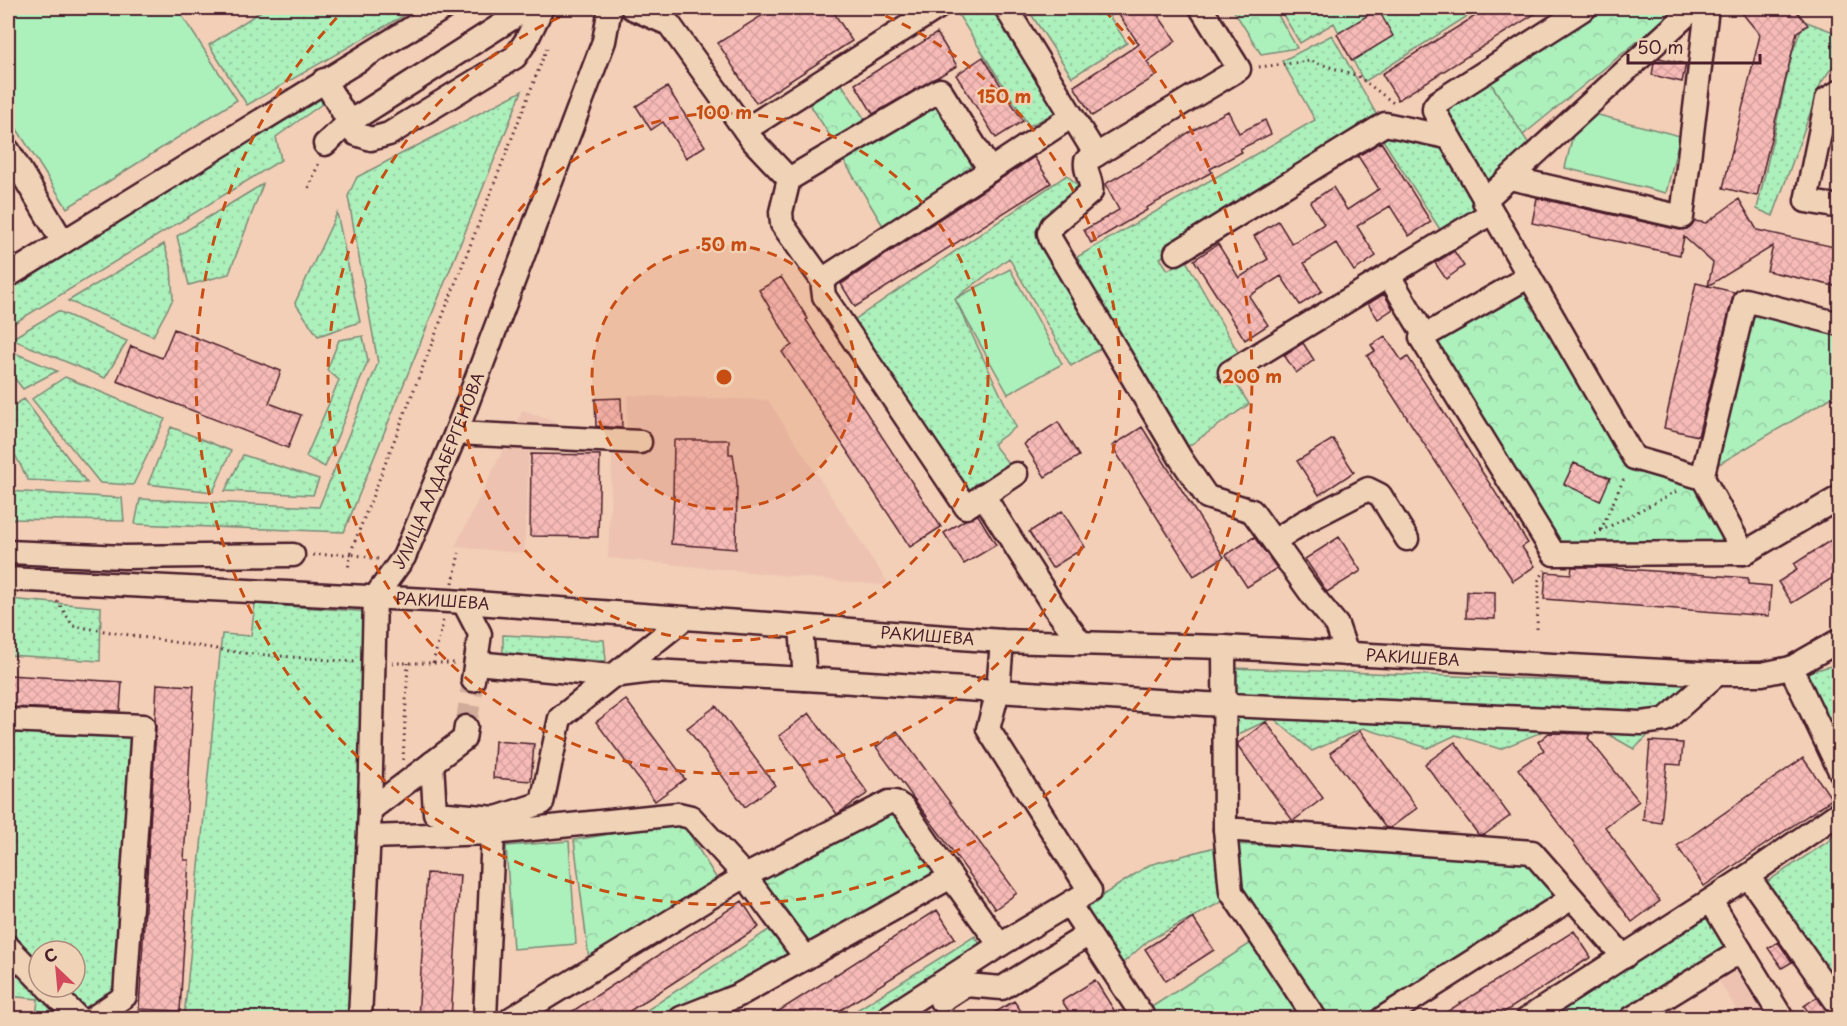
<svg xmlns="http://www.w3.org/2000/svg" width="1847" height="1026" viewBox="0 0 1847 1026" font-family="'Playpen Sans',sans-serif">
<defs>
<pattern id="grass-dots" width="8" height="8" patternUnits="userSpaceOnUse" patternTransform="scale(1.5)"><rect width="8" height="8" fill="#acf0bc"/><path d="M2 2h.1M6 6h.1" fill="none" stroke="#96cda2" stroke-width="1.8" stroke-linecap="round"/></pattern>
<pattern id="park-crowns" width="20" height="18" patternUnits="userSpaceOnUse" patternTransform="scale(1.5)"><rect width="20" height="18" fill="#acf0bc"/><path d="M2 6a3 3 0 1 1 6 0M12 15a3 3 0 1 1 6 0" fill="none" stroke="#96cda2"/></pattern>
<pattern id="building-cross-hatch" width="8" height="8" patternUnits="userSpaceOnUse" patternTransform="scale(1.5)"><rect width="8" height="8" fill="#f7bbb7"/><path d="M0 0l8 8M0 8l8-8" fill="none" stroke="#d5a09e"/></pattern>
</defs>
<rect width="100%" height="100%" fill="#f3cfb7"/>
<filter id="ink" filterUnits="userSpaceOnUse"><feTurbulence type="fractalNoise" baseFrequency=".0167" numOctaves="2"/><feDisplacementMap in="SourceGraphic" scale="12" xChannelSelector="R" yChannelSelector="G"/><feConvolveMatrix kernelMatrix="1 2 1 2 8 2 1 2 1" color-interpolation-filters="sRGB"/></filter>
<g filter="url(#ink)">
<!-- built -->
<path fill="#edc2b1" d="M628 395 768 400 890 586 608 558 613 438 626 437Z
M523 410 586 434 582 450 529 452 524 553 455 547Z
M1742 963 1777 1018H1735L1740 1015 1717 978Z"/>
<!-- grass -->
<path fill="url(#grass-dots)" stroke="#7b8874" stroke-width="1.5" d="M266 8H417L247 105 209 45Z
M954 8H997L1062 110 1029 126Z
M1027 8H1104L1127 43 1072 77Z
M1279 8H1480L1364 82 1334 23 1300 43Z
M1804 21 1839 34V57L1821 83 1773 216 1757 209 1792 54Z
M1332 35 1379 119 1160 258 1168 270 1185 259 1239 354 1224 364 1249 404 1180 452 1077 257 1315 120 1282 61Z
M1486 75 1532 149 1487 188 1437 108Z
M320 90 322 104 276 137 281 160 8 327V289Z
M522 91 344 532 135 524 140 499 319 507 378 363 348 196 357 177Z
M1390 131 1443 142 1483 211 1441 231 1381 137Z
M1067 175 1078 186 1041 228 1105 346 1071 366 1009 258 955 299 1016 427 993 444 1011 467 959 496 854 320Z
M263 184 229 274 189 285 177 236Z
M337 213 360 322 318 336 295 303Z
M164 244 171 266 173 299 153 336 68 301Z
M58 311 127 341 105 378 11 339Z
M363 336 368 361 325 467 306 457 339 380 327 370 339 340Z
M8 350 57 371 23 389 8 370Z
M65 377 165 419 133 485 100 483 32 399Z
M24 399 87 483 28 480 8 441V409Z
M171 427 231 451 213 492 148 484Z
M243 455 319 479 313 495 225 491Z
M8 491 122 498 124 521 8 519Z
M8 599 101 607 100 661 8 655Z
M255 604 372 612 348 1018H184L222 634 251 636Z
M503 635 604 640 606 661 503 655Z
M1839 664V728L1831 734 1800 674Z
M1233 668 1700 685 1634 749 1578 717 1500 749 1456 735 1428 748 1363 728 1312 751 1273 718 1230 738Z
M8 731 137 734 121 989 87 1016 63 987H75V951H39V965L8 936Z
M1839 826V995L1759 887 1829 841Z
M1215 847 1227 899 1149 940 1117 968 1080 910 1149 865Z
M1707 918 1728 949 1619 1018H1547Z
M773 927 792 959 657 1018H635Z
M975 936 985 952 881 1018H844Z
M8 960 61 1018H36L38 999 8 996Z"/>
<!-- park -->
<path fill="url(#park-crowns)" stroke="#7b8874" stroke-width="1.5" d="M1232 8H1274L1297 48 1261 54Z
M1592 8H1678L1523 135 1486 75Z
M839 80 866 121 834 142 807 100Z
M940 96 983 167 886 231 840 154Z
M1525 283 1627 461 1707 485 1740 545 1557 547 1429 340Z
M1750 306 1839 332V393L1709 470Z
M882 795 943 873 808 945 752 869Z
M682 822 720 884 589 959 574 840Z
M1232 844 1529 858 1560 894 1361 1018H1328L1240 892Z
M1254 941 1304 1018H1153L1147 1010Z"/>
<!-- pitch -->
<path fill="#acf0bc" stroke="#7b8874" stroke-width="1.5" d="M8 8H177L237 100 67 208 8 115Z
M1579 110 1680 136 1666 193 1565 168Z
M1010 269 1062 364 1008 394 955 299Z
M569 841 576 944 513 949 506 846Z"/>
<!-- building -->
<path fill="url(#building-cross-hatch)" stroke="#4a1f2b" stroke-width="1.5" d="M774 8H831L852 41 756 103 718 43Z
M1114 8H1153L1176 41 1147 62 1156 76 1092 116 1074 86 1139 44Z
M1488 8H1544L1398 100 1382 74Z
M1738 8H1794L1808 25 1797 32 1757 196 1723 188 1760 35Z
M1378 9 1393 36 1352 61 1337 34Z
M937 33 957 66 873 114 855 84Z
M983 57 1023 121 996 138 956 75Z
M1659 58 1686 64 1682 82 1652 75 1654 63Z
M667 87 705 146 686 158 663 122 651 130 636 106Z
M1228 111 1239 133 1265 120 1271 134 1240 149 1242 152 1210 169 1212 172 1146 208 1147 210 1091 243 1084 230 1119 210 1105 184 1151 158 1188 133Z
M1381 142 1431 222 1409 236 1390 206 1357 226 1376 256 1354 271 1336 243 1304 263 1322 291 1300 305 1281 276 1249 296 1268 325 1245 340 1194 260 1218 244 1239 278 1268 259 1254 236 1278 221 1292 244 1324 224 1310 202 1333 187 1347 210 1379 189 1358 156Z
M1034 157 1051 183 855 307 841 284Z
M1537 198 1680 230 1687 229 1695 221 1706 223 1739 199 1757 230 1839 248V287L1767 271 1773 246 1708 286 1713 263 1684 237 1680 255 1532 223Z
M1454 251 1464 266 1446 279 1435 263Z
M781 277 808 319 806 320 941 527 910 547 782 352 792 345 759 290Z
M1696 283 1734 292 1698 436 1664 428Z
M1384 294 1393 309 1378 319 1368 304Z
M174 329 281 371 269 403 301 415 288 448 117 381 131 346 162 358Z
M1385 336 1402 361 1408 357 1528 543 1522 547 1535 566 1513 581 1367 356 1375 351 1371 345Z
M1303 343 1314 360 1296 373 1284 355Z
M621 398 622 428 596 426 595 399Z
M1058 422 1079 456 1045 477 1024 444Z
M1142 427 1224 557 1194 576 1112 446Z
M1333 439 1354 472 1319 495 1297 461Z
M674 440H729V454H733L737 483 736 549 671 544 674 496H673Z
M531 454 600 455 598 537 530 536Z
M1574 463 1610 478 1600 501 1564 484Z
M1062 511 1085 547 1052 568 1029 532Z
M978 515 996 545 964 564 944 533 965 520Z
M1839 535V574L1792 603 1778 582 1797 570 1794 564Z
M1254 537 1277 568 1247 587 1226 555Z
M1339 537 1361 571 1327 592 1305 559Z
M1572 567H1598L1748 578V584L1771 586 1769 616 1544 599 1546 572 1571 574Z
M1467 591 1495 592V619L1466 618Z
M8 675 122 682 120 711 8 707Z
M157 684 194 686 184 860H189L180 1011 139 1009 156 727 155 720Z
M626 700 685 779 655 801 596 722Z
M716 706 775 785 745 807 687 728Z
M809 713 868 793 837 814 779 736Z
M1266 722 1323 798 1293 821 1238 746V743Z
M897 731 1017 893 995 909 876 747Z
M1360 731 1417 808 1390 828 1385 827 1330 753Z
M1549 733 1590 734 1588 738 1639 801 1605 827 1660 901 1632 922 1518 769 1544 750 1538 742Z
M495 741 534 744 531 781 493 778Z
M1650 741 1683 743 1681 765 1667 764 1661 823 1643 820Z
M1455 742 1510 816 1484 835 1478 834 1425 764Z
M1803 758 1832 799 1704 886 1677 846Z
M427 873 460 875 451 1018H418Z
M742 901 759 927 619 1018H562Z
M937 910 955 938 828 1018H768Z
M1193 918 1214 950 1166 981 1145 949Z
M1574 931 1591 957 1495 1018H1437Z
M1778 942 1792 962 1782 968 1768 948Z
M1095 980 1119 1018H1073L1062 1001Z
M1817 997 1829 1015 1833 1018H1813L1804 1006Z
M1014 1001 1026 1018H986Z"/>
<g fill="none" stroke-linecap="round" stroke-linejoin="round">
<!-- minor-tunnel -->
<path stroke="#d1ac9b" stroke-width="22" stroke-dasharray="22 11" stroke-linecap="butt" d="M466 727 473 680"/>
<!-- minor casing -->
<g stroke="#4a1f2b" stroke-width="27">
<g id="minor">
<path d="M632 8 669 24 752 140 789 179"/>
<path d="M1006 8 1096 155"/>
<path d="M1201 8 1239 69 1086 161C1084 172 1093 181 1091 192L1052 226 1049 233 1051 240 1181 459 1207 497 1252 511 1313 596 1337 625 1347 654"/>
<path d="M1585 8 1438 102 1434 107V111L1634 458 1703 478"/>
<path d="M324 80 356 134 371 139 389 134 515 57 526 41 542 8"/>
<path d="M1840 91 1827 99 1806 201 1840 207"/>
<path d="M745 130 937 8"/>
<path d="M325 144 348 123 528 8"/>
<path d="M8 150 63 242"/>
<path d="M990 170 1072 116"/>
<path d="M1510 178 1682 217 1707 8"/>
<path d="M1484 201 1692 10"/>
<path d="M1176 253 1385 124 1447 137"/>
<path d="M8 276 444 8"/>
<path d="M1389 276 1425 336"/>
<path d="M1528 277 1421 338 1554 554 1744 553"/>
<path d="M822 280 990 170 940 90 789 179 781 212 782 224 822 280 824 296 966 507 1016 474"/>
<path d="M1840 324 1745 300 1704 470 1703 478 1744 553 1840 497"/>
<path d="M1230 372 1491 213"/>
<path d="M456 433 640 442"/>
<path d="M983 495 1054 607 1081 643"/>
<path d="M1274 541 1304 522 1368 489 1380 495 1407 539"/>
<path d="M8 552 124 557 293 555"/>
<path id="s1" d="M8 579 449 601 1002 641 1224 647 1717 674H1762L1791 668 1840 640"/>
<path d="M464 603 480 634 473 680"/>
<path d="M1224 647 1225 829 1532 852 1624 957"/>
<path d="M476 663 612 676 652 671 805 679 801 627"/>
<path d="M1791 668 1840 771"/>
<path d="M805 679 1205 704 1641 723 1665 720 1717 674"/>
<path d="M8 720 143 726 125 996 93 1018"/>
<path d="M432 763 435 813 496 818 542 803 560 718 684 619"/>
<path d="M370 810 464 739 466 727"/>
<path d="M1225 829 1231 892 1315 1018"/>
<path d="M369 837 493 833 678 814 691 817 745 876 889 802H895L904 808 951 877"/>
<path d="M1748 876 1840 1007"/>
<path d="M1711 901 1741 951"/>
<path d="M1069 904 1144 1018"/>
<path d="M8 947 39 979"/>
<path d="M47 987 78 1018"/>
<path d="M941 1001 966 985 1002 988 1089 934"/>
<path id="s2" d="M360 1018 370 810 375 597 404 557 456 433 604 41 610 8"/>
<path d="M485 1018 493 833"/>
<path d="M512 1018 745 876 806 958"/>
<path d="M681 1018 737 996 951 877 1000 945"/>
<path d="M887 1018 1000 945 1090 891 988 729 998 691 1002 641"/>
<path d="M1383 1018 1572 898"/>
<path d="M1528 1018 1748 876 1840 812"/>
<path d="M1632 1018 1741 951 1782 1018"/>
</g>
</g>
<!-- path -->
<path stroke="#4a1f2b" stroke-width="3" stroke-dasharray="1.5 4.5" stroke-linecap="butt" d="M1259 67 1311 61 1358 76 1396 105
M309 188 319 162
M1601 530 1625 476
M1595 534 1677 491
M313 555 350 554 348 570
M378 559 350 554 547 48
M453 583 459 553
M57 601 73 626 242 653 355 662
M1537 629 1539 580 1545 570
M392 663H457
M433 663 444 619
M403 760 408 663"/>
<!-- minor -->
<use href="#minor" stroke="#f0d2b6" stroke-width="22"/>
</g>
</g>
<!-- distance rings -->
<circle cx="724" cy="377" r="132" fill="#c84d12" fill-opacity=".12"/>
<g fill="none" stroke="#c84d12" stroke-width="3" stroke-dasharray="10 8">
<circle cx="724" cy="377" r="132"/>
<circle cx="724" cy="377" r="264"/>
<path d="M869 9A396 396 0 1 1 579 9"/>
<path d="M1104 10A528 528 0 1 1 344 10"/>
</g>
<g text-anchor="middle" stroke-width="4.5" stroke-linejoin="round" paint-order="stroke">
<!-- street labels -->
<g font-size="16" fill="#4a1f2b" stroke="#f0d2b6">
<text dy="6" stroke="none"><textPath href="#s2" startOffset="564">УЛИЦА АЛДАБЕРГЕНОВА</textPath></text>
<text dy="6" stroke="none"><textPath href="#s1" startOffset="435">РАКИШЕВА</textPath></text>
<text dy="6" stroke="none"><textPath href="#s1" startOffset="921">РАКИШЕВА</textPath></text>
<text dy="6" stroke="none"><textPath href="#s1" startOffset="1407">РАКИШЕВА</textPath></text>
</g>
</g>
<circle cx="724" cy="377" r="9" fill="#c84d12" stroke="#f0d2b6" stroke-width="3"/>
<g font-size="18" text-anchor="middle" font-weight="bold" fill="#c84d12" stroke="#f0d2b6" stroke-width="4.5" stroke-linejoin="round" paint-order="stroke">
<text x="1004" y="103">150 m</text>
<text x="724" y="119">100 m</text>
<text x="724" y="251">50 m</text>
<text x="1252" y="383">200 m</text>
</g>
<!-- margin -->
<rect width="1847" height="1026" fill="none" stroke="#f0d2b6" stroke-width="30"/>
<rect x="15" y="15" width="1817" height="996" fill="none" stroke="#4a1f2b" stroke-width="2" filter="url(#ink)"/>
<!-- north arrow -->
<g transform="translate(57 969) rotate(334)"><circle r="28" fill="#f0d2b6" stroke="#ae8a7e" stroke-width="1.5"/>
<path d="M0-4.5L10 22L0 15L-10 22Z" fill="#d1495b"/>
<text y="-9" font-size="16" font-weight="bold" text-anchor="middle" fill="#4a1f2b">С</text>
</g>
<!-- scale -->
<path d="M1628 54v9h132v-9" fill="none" stroke="#4a1f2b" stroke-width="3"/>
<text x="1637" y="54" font-size="18" fill="#4a1f2b" stroke="#f0d2b6" stroke-width="4.5" paint-order="stroke">50 m</text>
</svg>
